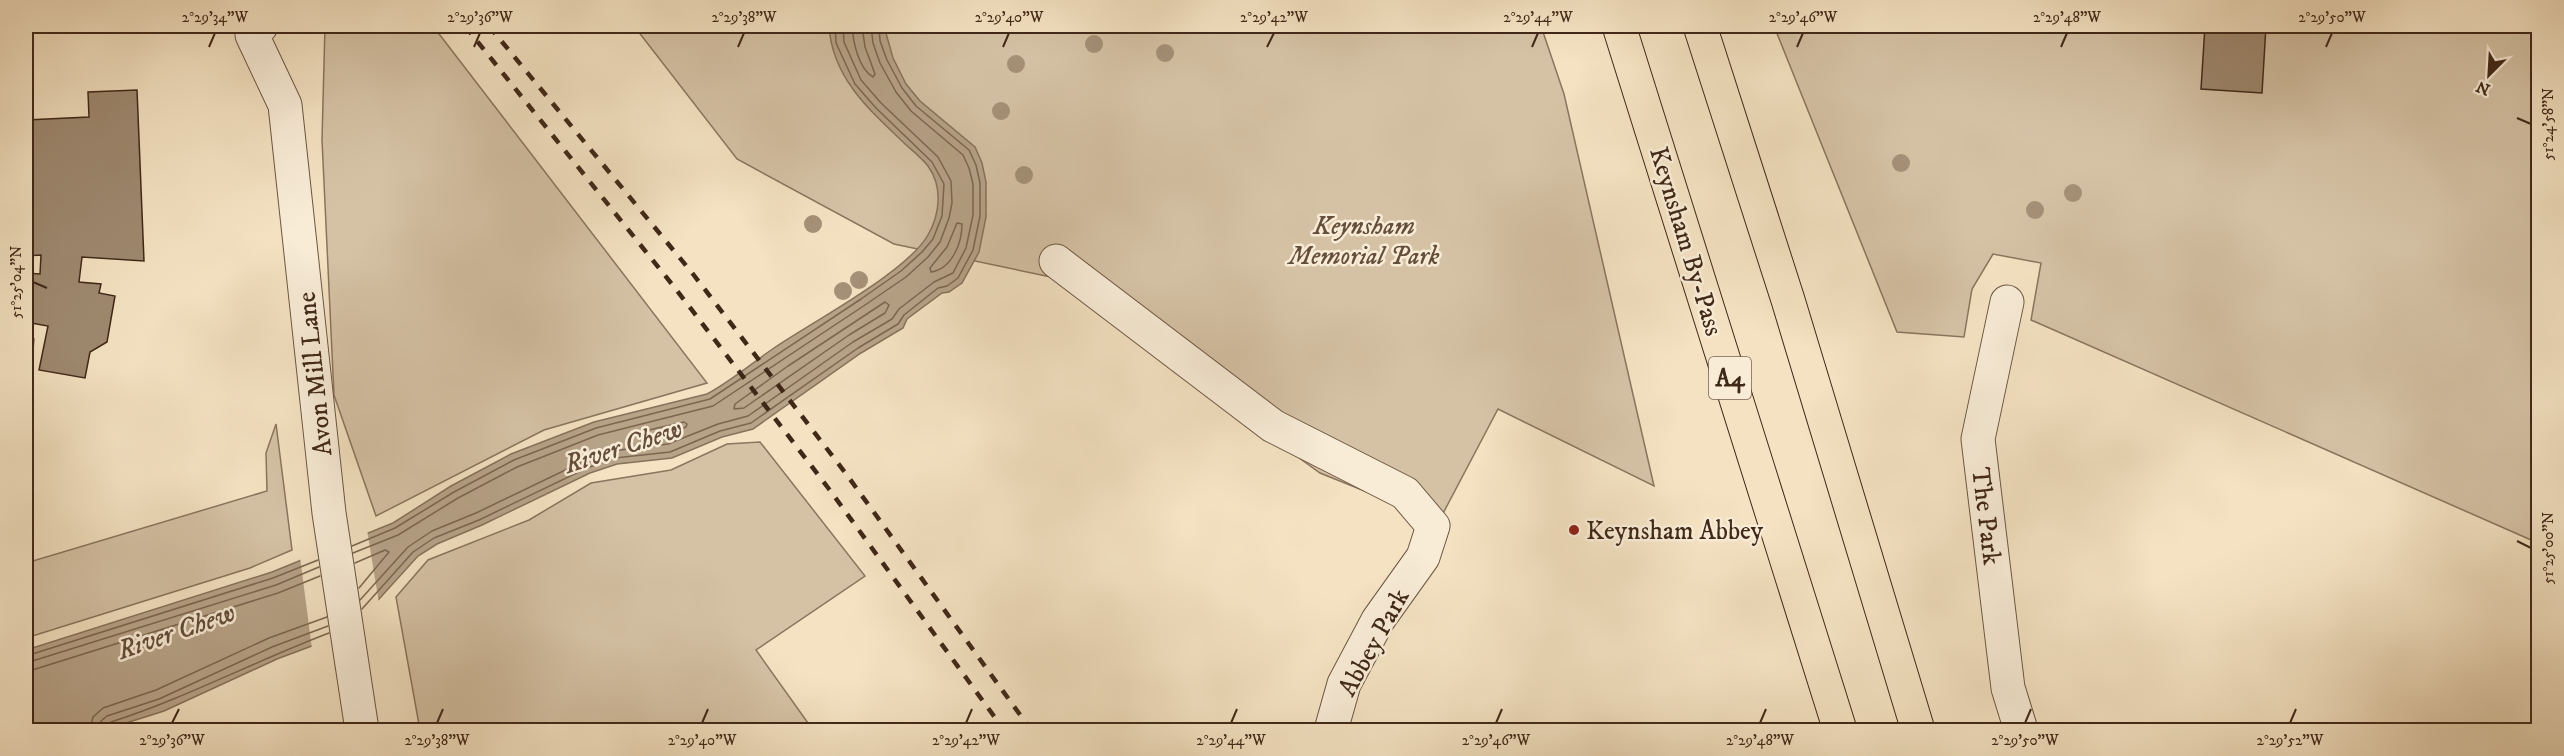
<svg xmlns="http://www.w3.org/2000/svg" width="2564" height="756" viewBox="0 0 2564 756" font-family="'IM FELL DW Pica',serif">
<rect width="100%" height="100%" fill="#f4e2c2"/>
<filter id="stains"><feTurbulence type="fractalNoise" baseFrequency=".00333" numOctaves="4"/><feColorMatrix values="0 0 0 0 .2 0 0 0 0 .09 0 0 0 0 .02 0 0 0 .5 -.17"/></filter>
<radialGradient id="worn" r=".72"><stop offset=".6" stop-color="#630" stop-opacity="0"/><stop offset="1" stop-color="#630" stop-opacity=".3"/></radialGradient>
<!-- green -->
<path fill="#d5c2a5" stroke="#8a755e" stroke-width="1.5" d="M325 26H433L707 383 544 430 376 516 334 395 322 140Z
M634 26H1541L1564 94 1654 486 1498 409 1439 521 1320 473 1051 277 894 244 737 159Z
M1774 26H2538V543L2031 320 2041 263 1993 254 1972 289 1964 337 1897 332Z
M276 424 292 550 250 568 26 638V563L267 491 266 453Z
M760 442 865 576 756 650 813 730H420L396 597 428 560 529 520 591 483 671 470 727 444Z"/>
<!-- water -->
<path fill="#b7a388" stroke="#87725b" stroke-width="1.5" d="M829 26H884L893 58 906 84 920 101 975 147 982 163 986 182V217L979 252 962 283 949 292 942 293 907 319 903 328 861 353 753 429 722 437 672 458 617 464 590 473 482 525 437 544 418 556 349 632 277 659 164 711 104 730H26V650L272 572 393 523 451 486 511 454 594 422 707 394C731 381 752 363 774 348 812 322 907 272 928 235 940 214 943 187 928 166 921 157 910 149 902 141 867 108 832 76 829 26Z
M26 335 34 339 29 396 26 397Z"/>
<!-- pier -->
<path fill="#f4e2c2" d="M367 530 379 603 351 635 312 649 300 557Z"/>
<g fill="none" stroke-linecap="round" stroke-linejoin="round">
<!-- shore -->
<path stroke="#7c6650" stroke-width="1.5" d="M852 26C853 41 858 68 873 77L875 74 865 47 862 26
M957 223 962 224C962 243 952 269 931 272L930 268 947 247Z
M885 302 889 305 885 313 849 335 744 408 734 409 735 404 788 366Z
M684 422 687 424 686 427 666 436 641 438 638 436 640 432Z
M352 546 395 528 454 492 514 460 596 428 710 399 861 299 901 271 922 252 933 239 942 216 944 184 932 162 876 108 855 84 836 43 835 26
M353 553 398 535 458 498 517 467 598 435 713 406 865 305 906 277 928 257 940 242 949 218 952 203 951 181 938 157 881 103 861 80 844 42 843 26
M355 563 385 550 389 552 359 588
M360 600 408 547 432 531 476 513 584 461 612 451 668 444 718 424 748 416 853 342 892 319 899 309 934 282 953 273 966 248 973 215V184L969 168 963 155 911 111 896 92 880 63 873 43 871 26
M362 609 413 552 434 538 479 520 587 468 615 458 670 452 720 431 751 423 858 348 898 324 904 315 938 288 947 286 958 278 973 250 980 216V183L976 165 969 150 916 106 902 88 887 60 880 41 879 26
M26 656 273 578 318 560
M26 663 276 585 319 567
M26 672 278 593 320 576
M90 730 93 717 103 708 156 690 269 638 327 617
M99 730 101 721 107 716 159 699 272 647 328 626
M106 730 111 722C186 698 255 661 329 633"/>
</g>
<!-- building -->
<path fill="#9e8970" stroke="#402818" stroke-width="1.5" d="M2205 26H2266L2262 93 2201 89Z
M137 90 144 261 82 257 79 282 101 284 99 293 115 296 107 342 90 352 85 378 39 370 48 326 26 322V273L40 274 41 255 26 256V120L89 117 88 92Z"/>
<g fill="none" stroke-linecap="round" stroke-linejoin="round">
<!-- minor casing -->
<g stroke="#6d5642" stroke-width="35">
<path id="minor" d="M261 26 252 35 285 105 329 513 362 730
M1056 261 1273 426 1405 493 1433 526 1423 557 1378 620 1344 684 1331 730
M2007 302 1978 439 2008 688 2021 730"/>
</g>
<!-- highway casing -->
<g stroke="#402818" stroke-width="35">
<path id="highway" d="M1619 26 1840 730
M1700 26 1788 300 1918 730"/>
</g>
<!-- minor -->
<use href="#minor" stroke="#f8ecd7" stroke-width="33"/>
<!-- highway -->
<use href="#highway" stroke="#f4e2c2" stroke-width="33"/>
<!-- rail -->
<path stroke="#402818" stroke-width="4.5" stroke-dasharray="10 10" stroke-linecap="butt" d="M465 26 675 288 829 489 1004 730
M489 26 693 274 847 475 1031 730"/>
</g>
<!-- trees -->
<g fill="#a59178">
<circle cx="1094" cy="44" r="9"/>
<circle cx="1165" cy="53" r="9"/>
<circle cx="1016" cy="64" r="9"/>
<circle cx="1001" cy="111" r="9"/>
<circle cx="1901" cy="163" r="9"/>
<circle cx="1024" cy="175" r="9"/>
<circle cx="2073" cy="193" r="9"/>
<circle cx="2035" cy="210" r="9"/>
<circle cx="813" cy="224" r="9"/>
<circle cx="859" cy="280" r="9"/>
<circle cx="843" cy="291" r="9"/>
</g>
<!-- ticks -->
<path fill="none" stroke="#402818" stroke-width="2" d="M209 47 215 33M474 47 480 33M738 47 744 33M1003 47 1009 33M1267 47 1274 33M1532 47 1538 33M1797 47 1803 33M2061 47 2067 33M2326 47 2332 33M2517 118 2531 124M33 282 47 288M2517 541 2531 548M172 723 179 709M437 723 443 709M702 723 708 709M966 723 972 709M1231 723 1237 709M1496 723 1502 709M1760 723 1766 709M2025 723 2031 709M2290 723 2296 709"/>
<!-- markers -->
<circle fill="#8f2418" stroke="#f8ecd7" stroke-width="2" cx="1574" cy="530" r="6"/>
<g text-anchor="middle" stroke-width="5" stroke-linejoin="round" paint-order="stroke">
<!-- shield labels -->
<rect fill="#f8ecd7" stroke="#776351" stroke-width="1.5" x="1709" y="357" width="42" height="42" rx="4.5"/>
<g font-size="24" font-weight="bold" fill="#402818">
<text x="1730" y="386">A4</text>
</g>
<!-- park labels -->
<g font-size="26" font-style="italic" fill="#654e3b" stroke="#f8ecd7">
<text x="1364" y="234">Keynsham<tspan x="1364" dy="30">Memorial Park</tspan></text>
</g>
<!-- street labels -->
<g font-size="26" fill="#402818" stroke="#f8ecd7">
<text transform="translate(1687 241) rotate(73)" y="9">Keynsham By-Pass</text>
<text transform="translate(314 374) rotate(-96)" y="9">Avon Mill Lane</text>
<text transform="translate(1987 516) rotate(83)" y="9">The Park</text>
<text transform="translate(1373 642) rotate(-61)" y="9">Abbey Park</text>
</g>
<!-- poi labels -->
<g font-size="26" fill="#402818" stroke="#f8ecd7" text-anchor="start">
<text x="1586" y="539">Keynsham Abbey</text>
</g>
<!-- water labels -->
<g font-size="27" font-style="italic" fill="#644d3a" stroke="#f8ecd7">
<text transform="translate(623 446) rotate(-18)" y="9">River Chew</text>
<text transform="translate(176 631) rotate(-19)" y="9">River Chew</text>
</g>
</g>
<!-- margin -->
<rect width="2564" height="756" fill="none" stroke="#f4e2c2" stroke-width="66"/>
<!-- north arrow -->
<g transform="translate(2489 75) rotate(204)" stroke="#f8ecd7" stroke-width="4.5" paint-order="stroke">
<path d="M0-4.5L10 22L0 15L-10 22Z" fill="#402818"/>
<text y="-9" font-size="16" font-weight="bold" text-anchor="middle" fill="#402818">N</text>
</g>
<rect x="33" y="33" width="2498" height="690" fill="none" stroke="#402818" stroke-width="2"/>
<g font-size="15" text-anchor="middle" fill="#402818">
<text x="215" y="22">2°29'34"W</text>
<text x="480" y="22">2°29'36"W</text>
<text x="744" y="22">2°29'38"W</text>
<text x="1009" y="22">2°29'40"W</text>
<text x="1274" y="22">2°29'42"W</text>
<text x="1538" y="22">2°29'44"W</text>
<text x="1803" y="22">2°29'46"W</text>
<text x="2067" y="22">2°29'48"W</text>
<text x="2332" y="22">2°29'50"W</text>
<text transform="translate(2548 124) rotate(-90)" y="5">51°24'58"N</text>
<text transform="translate(16 282) rotate(-90)" y="5">51°25'04"N</text>
<text transform="translate(2548 548) rotate(-90)" y="5">51°25'00"N</text>
<text x="172" y="745">2°29'36"W</text>
<text x="437" y="745">2°29'38"W</text>
<text x="702" y="745">2°29'40"W</text>
<text x="966" y="745">2°29'42"W</text>
<text x="1231" y="745">2°29'44"W</text>
<text x="1496" y="745">2°29'46"W</text>
<text x="1760" y="745">2°29'48"W</text>
<text x="2025" y="745">2°29'50"W</text>
<text x="2290" y="745">2°29'52"W</text>
</g>
<rect width="100%" height="100%" filter="url(#stains)"/>
<rect width="100%" height="100%" fill="url(#worn)"/>
</svg>
